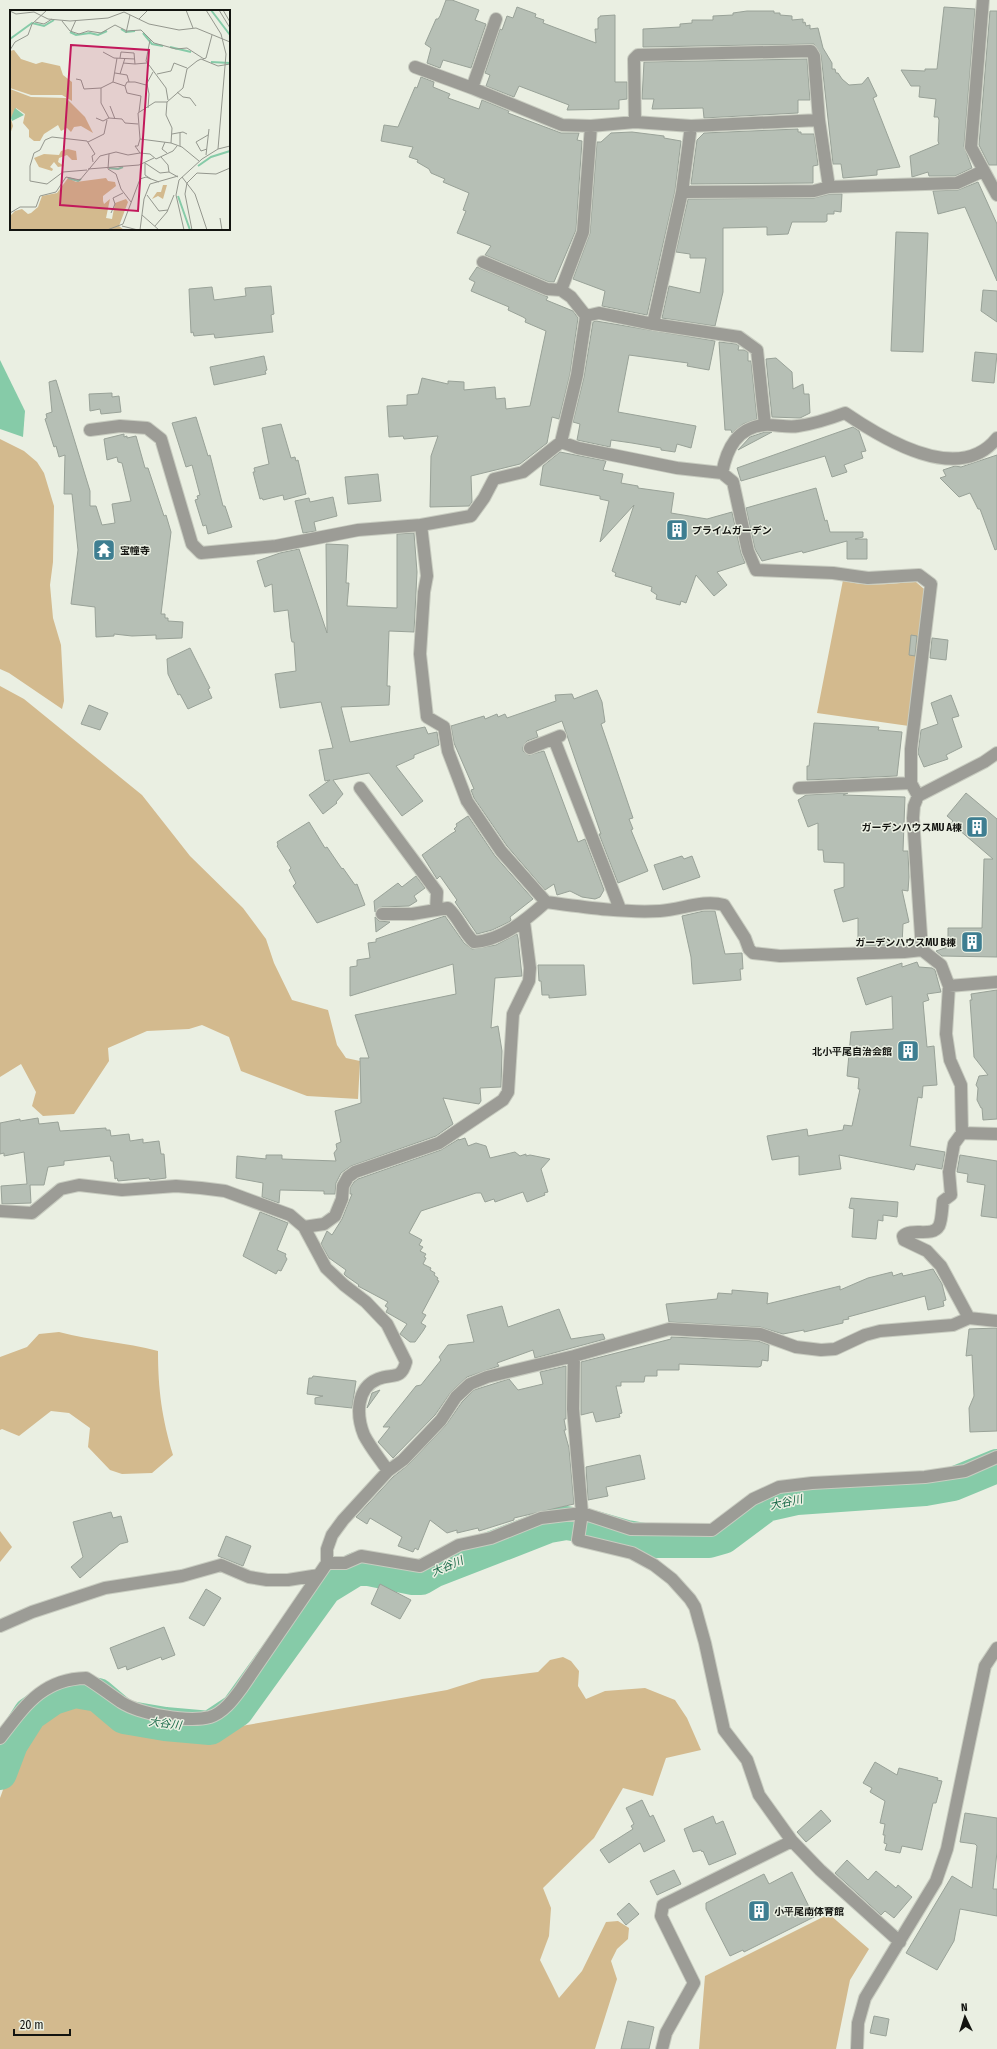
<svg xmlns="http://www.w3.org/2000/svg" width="997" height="2049" viewBox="0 0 997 2049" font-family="'Fira Sans Condensed','Noto Sans JP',sans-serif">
<rect width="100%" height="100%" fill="#eaefe2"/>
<!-- green -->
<path fill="#d3ba8e" d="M0 439 24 451 37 462 44 473 54 506 53 562 50 585 53 618 61 645 64 701 62 709 9 673 0 669Z
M843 580C865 588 893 583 916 582L924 589 909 726 817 713Z
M0 686 24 699 142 795 190 856 243 908 266 939 274 963 292 1000 328 1010 337 1045 346 1058 360 1061 358 1099 307 1096 241 1071 229 1037 202 1025 189 1029 147 1031 108 1048 109 1061 74 1114 43 1116 32 1106 36 1092 21 1064 0 1077Z
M59 1332C92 1341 125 1342 158 1351 158 1390 162 1418 173 1455L152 1473 122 1474 110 1470 88 1447 90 1428 69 1413 51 1411 19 1436 2 1429 0 1430V1357L27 1347 39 1334Z
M0 1531 12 1547 0 1562Z
M563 1657 571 1661 579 1671 578 1686 586 1699 605 1691 645 1688 675 1700 687 1718 701 1750 666 1758 653 1796 623 1788 594 1838 543 1888 551 1908 549 1936 540 1960 559 1998 582 1971 606 1922 618 1921 629 1928 628 1939 617 1949 611 1961 617 1979 595 2049H0V1798C10 1771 25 1724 51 1708 58 1703 69 1702 77 1699L96 1707 125 1724 190 1735 447 1690 482 1679 538 1672 550 1660Z
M829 1914 869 1949 850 1980 836 2049H699L705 1976Z"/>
<!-- water -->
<path fill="#86cba8" d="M0 360 25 411 23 437 0 429Z"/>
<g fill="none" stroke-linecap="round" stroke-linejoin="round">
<!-- river -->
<path stroke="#86cba8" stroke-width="34" d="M0 1773 11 1744 30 1714 53 1698 75 1691 98 1695 124 1717 165 1724 210 1728 237 1710 325 1588 356 1569H369L413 1578H421L433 1571 549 1526 566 1523 592 1527 627 1537 650 1541H709L723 1537 766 1505 797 1498 925 1489 953 1484 997 1466"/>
</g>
<!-- building -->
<path fill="#b6bfb5" stroke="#99a298" d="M446 0H452L479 10 475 20 486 24 471 68 443 60 440 68 427 63 431 48 425 44 436 19H438L440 16Z
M517 7 536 14 535 17 544 20 543 23 596 43 595 29H598V18L600 17V16L615 15V82H627V99L619 100V109L567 110 569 105 519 86 514 97 486 86 490 75 485 73 500 29 502 30 507 16 513 18Z
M944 7 975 9 964 146 972 168 955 176H929L928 172 912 177 910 156 939 144 938 141 939 120 938 117H934L936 99 919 97 920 86H911L901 70 925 71V69H937Z
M747 11H774V13H780V15L792 16V20L803 19V23L805 22 806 26 810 25V29L818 28 823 48 832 63V69H835L836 73H838L842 79 849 85 862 84 868 77 877 96 873 98 900 167 877 170V175L843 178 841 164H833L821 55 814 44 643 47V29L680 27V24L692 23V20H713V16L733 15V13Z
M990 11H997V165H989L979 145Z
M807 59 810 100H798V113L704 118 703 108 652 109 654 99H642L644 62Z
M421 77 434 82 433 87 450 94 448 98 479 109 482 100 509 111 508 113 561 133H579L577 140 582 141 576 230 554 282H549L485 255 491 246 457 233 466 211 463 210 469 193 443 182 445 179 431 173 429 169 417 162 418 160 409 157 413 147 381 141 384 125 398 127 415 87 417 88Z
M798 129V132H801V134H814L818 165 813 166V183L691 184 697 140 704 133Z
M632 132 664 136V138L681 141 675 191 647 315 602 306 605 291 573 279 590 233 597 142H601L611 133Z
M978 182 997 224V281L965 207 938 214 933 191 958 190Z
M830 194H842L841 212 834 211V214H827V221L825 222H792L788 234 767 235V227L723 228V292L715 326 662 318 669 286 700 293 706 258H690V254L676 252 688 199 814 198Z
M896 232 928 233 923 352 891 351Z
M477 267 548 297 546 300 573 311 578 318 570 374 559 419 552 417 547 443 520 464 471 476 472 502 469 506 430 507 431 456 438 436 404 439 403 436 389 437 387 406 407 405V395L418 394 422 378 448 384V381L464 382V390L495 387 496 399 505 398 506 409 530 406 546 331 525 322 526 319 523 317 508 310 509 307 471 291 475 282 469 279Z
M271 286 274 314 271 315 273 332 215 338 214 334 194 336 193 332 191 333 189 289 212 287 214 300 246 296 245 288Z
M983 290 997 291V322L981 311Z
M596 321 715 341 709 370 687 366 688 363 629 355 618 412 696 426 691 448 677 444 675 452 661 450V448L632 443 611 440 610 447 577 440 580 424 573 422 584 377 593 322Z
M719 342 736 344 739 346 738 350H744L748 352V361H751L757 419 743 424 732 433 731 430H725Z
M975 352 997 354 994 383 972 381Z
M264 356 267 370 265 371 266 374 214 385 210 367Z
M776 358 792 372 793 389 803 384 804 394H809L810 413 800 418 772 417 766 359Z
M56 380 90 491V506H96L102 525 115 523 112 504 131 501 122 463 118 462 117 457 107 460 104 439 124 434V437L127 436V438L136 436 145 468H148L164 516 166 515 171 532 161 614H165V618H168V621L183 622 182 638 156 639V635L132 636 114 634V636L96 637 95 607 71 604 78 550 72 494H64L65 455 59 457 56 446 54 447 45 419 47 418 46 414 52 412 49 382Z
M112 393V397L119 396 121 412 101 414 100 409 90 411 89 394Z
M196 417 208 456 210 455 223 506H225L232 527 208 534 206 525 203 526 195 500 198 499 197 496 200 495 192 465 186 467 172 423Z
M281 424 291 458 295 457 296 461 298 460 306 494 284 500 283 495 263 500 262 498 260 499 253 472H255L254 468 269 464 262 428Z
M853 427 859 431 866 451 861 452 863 458 844 465 847 472 832 477 825 456 741 481 737 468Z
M765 432H772L738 450 750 437Z
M560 452 606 461 603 470 623 474 621 483 638 486V488L674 493 671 513 707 519 732 512 741 553 745 563 717 572 727 585 714 596 696 575 686 603 681 601 680 605 656 599 657 595 651 591 652 587 615 576 616 573 612 571 634 505 600 542 609 501 600 499V496L540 485 543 466Z
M997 455V549L995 550 980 509H978L970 493 959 497 940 478 946 476 943 470 955 466 961 467Z
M378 474 381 501 348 504 345 477Z
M816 488 825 521 827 520 830 532H863V537L855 539H867V559H847V541L803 553 802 551 762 561 755 549 746 508Z
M333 497 337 516 314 522 316 531 303 533 295 501 309 498 310 502Z
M414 533 417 572 414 632 389 631 387 686H390L389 705 341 707 350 742 425 727 428 734 437 732 439 745 414 755V758L396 766 423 801 402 816 369 773 333 780 343 794 336 802 337 803 323 814 309 795 330 780 325 781 319 750 333 748 321 702 280 708 275 674 296 671 294 642H292L291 638 288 610 274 612 272 584 265 587 257 561 280 553 299 549 327 633 326 544 348 545 346 583H349L347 606 397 608V534Z
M911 635 917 636 915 656 909 655Z
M932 638 948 640 946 660 930 658Z
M190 648 210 688 208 689 212 698 188 709 180 694 178 695 168 674 167 659Z
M597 690 602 702 605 722 601 724 633 818 629 819 633 829 631 830 648 871 618 883 599 834H601L562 721 536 731 538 737 527 741 523 747V751L529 755 544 751 578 842 585 839 604 890 600 897 595 899 582 897 570 891 557 895 554 884 545 890 507 846 474 798 471 790 474 789 454 743 451 726 484 716 485 719 497 714 498 717 505 714 507 718 556 701 555 695 572 694 574 699Z
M951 695 959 716 952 718 962 747 946 755 948 759 924 767 918 753 921 730 938 724 931 703Z
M89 705 108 713 100 730 81 724Z
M814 723 879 727 878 730 902 732 897 776 807 780V766H809Z
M848 793 843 795 905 797 903 851H908L909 877 908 891 902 890 909 922 903 924 902 945 861 946V943H858V918L843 922 834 890 844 887V863L824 862 823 850H818V823L808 827 798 800 806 795Z
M966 793 997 819V957L942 956 936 951 948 947V928H982L984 859H993L951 823 953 821 947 816Z
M468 816 495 856 533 899 510 917 511 920 509 922 492 930 477 934 455 902 457 900 440 876 437 879 422 855 451 834 456 831 454 829 457 826 456 824Z
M309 822 325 848 327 847 342 869 343 868 355 885 357 884 365 905 317 923 293 886 296 883 289 870 291 868 277 846 278 845 277 842Z
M682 856 684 859 692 856 700 877 663 890 654 865Z
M416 876 425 888 414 896 417 901 409 906 382 907 375 912 374 901 398 883 402 887Z
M704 911H715L725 954 742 953 743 969H740L741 980 693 984 691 957 682 916Z
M445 916 464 943 472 949 496 945 517 934 518 938 522 976 495 978 491 1028 498 1026 502 1051 501 1087 480 1088 481 1101 479 1104 443 1098 453 1124 436 1136 351 1166 341 1173 336 1183 335 1194H324V1191L280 1190 279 1203 262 1197 263 1183 236 1178 237 1156 266 1159V1155H282V1159L336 1161 334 1153 337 1149 336 1144 341 1142 335 1111 361 1103 360 1058H369L355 1015 456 994 453 964 350 996V967L357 966V960L370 958 368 943 376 942V939Z
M375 917 379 921 390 922 376 932Z
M917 962 919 967 932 968 935 970 941 992 927 994 929 1000 923 1002 927 1047 934 1046 937 1085 923 1086 922 1098 918 1097 910 1146 945 1152 942 1169 916 1164 914 1170 839 1155 841 1169 799 1175V1156L772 1160 767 1136 807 1129 808 1136 843 1130 844 1125 852 1126 860 1089H858L859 1078 847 1076 851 1032 893 1029 892 996 866 1005 857 978 902 963V967Z
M538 965H584L586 995 549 998V995H542L541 981H539Z
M997 990V1119L983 1120 982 1108H981L977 1100 978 1088 976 1085 979 1076 988 1075 974 1057 970 1000H972L971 994Z
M38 1118 39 1124 58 1122 60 1131 106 1128V1130H110L111 1136 129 1134 130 1141 143 1139V1143L159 1141 161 1154H164L166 1178 150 1180 149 1178 118 1181 117 1178 115 1179 113 1161H111L110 1156 64 1161V1165L48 1167 44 1185H30L31 1203 2 1204 1 1186 27 1184 24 1152 4 1156V1153L0 1154V1123L20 1119V1121Z
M465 1138 468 1146 476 1143 486 1146 490 1158 515 1152 520 1156 526 1154V1156L530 1155 550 1159 541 1169 548 1192 544 1193 545 1195 527 1202 523 1192 495 1202 494 1199 485 1202 481 1193H476L421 1211 409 1233 422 1240 419 1245 423 1247 420 1251 426 1254 424 1257 426 1258 423 1264 431 1268 430 1270 435 1273 434 1275 438 1278 437 1280 439 1281 422 1313 426 1315 421 1323 426 1326 423 1331 415 1342H410L400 1334 407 1324 386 1312 388 1308 385 1306 388 1302 358 1286 359 1285 346 1276 344 1274 346 1270 329 1258 321 1244 327 1231 332 1235 342 1219 352 1194H350V1188L354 1182 358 1179 441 1150 459 1139V1140Z
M960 1155 997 1161V1218L981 1216 985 1185 967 1182 968 1174 957 1172Z
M851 1198 898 1202 897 1217 883 1215V1221L878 1220 876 1239 852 1237 854 1209 849 1208Z
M260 1212 288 1223 277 1250 286 1254 285 1256 287 1259 281 1271 278 1270 276 1274 243 1256Z
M933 1269 942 1284 946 1300 943 1301 944 1306 928 1310 925 1296 848 1317 849 1319 843 1320V1323L804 1332V1330L783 1334 760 1327 669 1322 666 1304 717 1299 718 1293 732 1294V1290L768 1293 767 1304 840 1286V1290L868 1278 892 1272 893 1276 902 1273 903 1276Z
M502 1306 508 1327 559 1309 571 1339 603 1334 605 1339 535 1358 533 1350 497 1363 499 1366 467 1377 451 1392 435 1415 393 1458 378 1442 390 1427H383L416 1386 421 1385 441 1360 439 1357 448 1345 474 1342 467 1315Z
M997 1328V1431L970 1432 969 1408 974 1396 972 1355 966 1356 969 1329Z
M671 1337 758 1341 769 1345 768 1361 762 1360 761 1366 758 1367 679 1364V1370H657V1376H645L644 1382H621V1386H616L622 1413 619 1414 620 1417 596 1422 593 1412 581 1415V1362L671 1339Z
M566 1366V1419H564L566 1430H564L569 1448 574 1504 514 1518V1520L479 1531 478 1528 457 1533V1530L447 1533 430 1520 418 1550 415 1548 413 1552 398 1546 402 1537 370 1518 367 1524 356 1517 393 1477 408 1465 446 1425 462 1402 474 1390 509 1379 518 1390 543 1384 540 1372Z
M313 1376 356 1381 352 1408 315 1404V1398L323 1396 307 1394 309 1378H312Z
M380 1390 367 1408 372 1393Z
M640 1455 645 1479 606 1487 608 1496 588 1500 586 1467Z
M111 1512 113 1518 121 1516 128 1542 120 1544 80 1578 71 1567 83 1557 73 1522Z
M226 1536 251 1546 243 1566 218 1556Z
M380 1584 411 1600 400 1619 371 1604Z
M206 1589 221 1598 204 1626 189 1618Z
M164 1627 175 1655 162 1660 161 1657 127 1670 126 1666 118 1669 110 1648Z
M875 1762 897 1775 899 1768 938 1778 937 1780 942 1781 936 1803H933L922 1850 902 1846 900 1853 885 1850 887 1844 884 1843 885 1835H883L885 1824 880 1823 885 1801 870 1792 872 1788 863 1783Z
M642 1800 650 1817 653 1815 665 1841 644 1852 640 1843 609 1863 600 1850 633 1829 631 1826 634 1824 626 1808Z
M821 1810 831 1821 806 1842 797 1832Z
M965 1813 997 1818V1852L993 1889H997V1916L960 1909 954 1941 937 1970 906 1953 952 1876 972 1888 977 1846 975 1844 960 1842Z
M713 1816 716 1824 723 1821 736 1854 709 1865 703 1851 702 1852 701 1850 693 1852 684 1829Z
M847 1860 868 1880 876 1871 896 1888 898 1885 912 1897 894 1918 885 1911 881 1915 835 1873Z
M674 1870 681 1884 657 1895 650 1881Z
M792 1872 814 1917 744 1952 743 1950 730 1956 706 1909V1903L764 1874 769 1884Z
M629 1903 639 1914 626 1925 617 1914Z
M874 2016 889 2019 886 2036 870 2033Z
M628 2021 654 2027 649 2049H621Z"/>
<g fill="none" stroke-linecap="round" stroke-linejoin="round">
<!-- street casing -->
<g stroke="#c8ccc0" stroke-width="14">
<path id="street" d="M983 0 971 147 997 195
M415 67 472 88 562 125 591 126 635 122 691 126 819 120
M472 88 496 19
M635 122 634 59 638 55 811 51 814 56 819 120 829 187 957 183 983 171
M682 192 814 191 829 187
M483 262 547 289 561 290
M586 316 599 313 653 324 739 337 757 350 765 425
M653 324 682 192 691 126
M90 430 120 426 147 428 161 439 192 544 201 553 276 546 358 530 421 525
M561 442 578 448 677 468 722 473 733 482 748 551 756 570 833 573 868 578 919 575 931 584 911 749V783L918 796
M722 473C727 448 737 428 764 425 775 424 787 428 798 426 814 424 829 419 845 413 883 439 959 486 997 438
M554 739 620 909
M530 748 560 736
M360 788 437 892 436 910
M799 788 911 783
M546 902 501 851 467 801 448 751 444 727 427 717 420 654 424 592 427 576 421 525 471 516 484 498 494 479 523 472 561 442 577 375 586 316 571 297 561 290 583 232 591 126
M382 914H412L448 908C459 918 463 932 474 942 502 940 526 920 546 902 583 907 622 913 660 911 681 910 703 899 724 905L745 938 749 949 753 953 780 956 904 952 922 950 941 965 949 986 946 1034 950 1060 961 1085 962 1133 954 1144 949 1172 951 1195 943 1201C942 1208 942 1220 939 1226 932 1238 912 1227 903 1236L904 1240 927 1251 941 1266 969 1318
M922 950 913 818 914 806 918 796 984 762 997 753
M949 986 997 982
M962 1133 997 1134
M0 1211 32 1213 61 1189 79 1185 122 1190 176 1186 201 1188 225 1191 290 1215 304 1227 326 1268 344 1285 366 1302 387 1324 406 1362C401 1381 392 1373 378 1379 356 1388 356 1415 364 1435 370 1447 380 1459 388 1471
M304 1227 324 1224 335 1216 342 1199 343 1186 348 1177 355 1172 439 1143 503 1100 508 1092 513 1014 529 981 530 968 524 922
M574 1356 573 1409 582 1513 578 1540 632 1553 654 1565 672 1579 690 1599 695 1607 705 1643 724 1730 747 1760 759 1795 792 1841 820 1870 900 1942
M327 1563H345L361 1556 420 1566 459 1545 491 1538 541 1518 582 1513 631 1529 712 1530 753 1499 779 1487 812 1483 925 1477 965 1471 997 1457
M0 1626 32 1612 105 1588 182 1576 221 1565 249 1577 267 1580H288L319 1575
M0 1738C25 1706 42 1679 86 1678 98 1685 109 1694 121 1702 140 1714 188 1723 210 1717 223 1713 233 1700 241 1689L327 1563V1549L332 1535 343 1520 388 1471 403 1460 441 1420 456 1397 470 1384 487 1377 574 1356 669 1329 760 1334 796 1347 821 1350 835 1349 865 1335 880 1331 953 1325 969 1318 997 1321
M662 2049 666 2033 694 1983 661 1916 663 1905 792 1841
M857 2049 858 2023 865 1998 936 1881 947 1849 985 1666 997 1648"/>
</g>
<!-- street -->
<use href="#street" stroke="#9c9c96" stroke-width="12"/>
</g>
<!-- icons -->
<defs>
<g id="building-square" transform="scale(1.15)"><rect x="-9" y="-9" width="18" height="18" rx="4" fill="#3e7e91" stroke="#eaefe2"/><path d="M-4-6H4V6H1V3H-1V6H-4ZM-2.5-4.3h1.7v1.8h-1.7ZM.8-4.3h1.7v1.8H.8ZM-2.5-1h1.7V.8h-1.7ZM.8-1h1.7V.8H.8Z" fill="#fff"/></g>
<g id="temple-square" transform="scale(1.15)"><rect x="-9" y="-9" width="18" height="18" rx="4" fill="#3e7e91" stroke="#eaefe2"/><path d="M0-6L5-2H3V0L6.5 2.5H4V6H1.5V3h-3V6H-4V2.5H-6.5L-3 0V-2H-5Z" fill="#fff"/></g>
</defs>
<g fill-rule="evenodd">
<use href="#building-square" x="677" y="530"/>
<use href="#temple-square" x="104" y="550"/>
<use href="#building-square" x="977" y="827"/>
<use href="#building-square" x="972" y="942"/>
<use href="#building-square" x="908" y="1051"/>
<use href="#building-square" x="759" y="1911"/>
</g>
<g text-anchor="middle" stroke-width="3" stroke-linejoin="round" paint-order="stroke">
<!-- poi labels -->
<g font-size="10" font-weight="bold" fill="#131410" stroke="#eaefe2" text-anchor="start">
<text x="692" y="534">プライムガーデン</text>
<text x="120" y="554">宝幢寺</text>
<text x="962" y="831" text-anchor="end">ガーデンハウスMU A棟</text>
<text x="956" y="946" text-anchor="end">ガーデンハウスMU B棟</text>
<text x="892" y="1055" text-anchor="end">北小平尾自治会館</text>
<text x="774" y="1915">小平尾南体育館</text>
</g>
<!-- water labels -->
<g font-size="11" font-style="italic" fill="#166746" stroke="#eaefe2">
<text transform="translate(786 1502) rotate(-12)" y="4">大谷川</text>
<text transform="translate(447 1566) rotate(-23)" y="4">大谷川</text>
<text transform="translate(165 1723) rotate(7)" y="4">大谷川</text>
</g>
</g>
<!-- overview -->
<g transform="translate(10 10)">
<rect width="220" height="220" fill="#eaefe2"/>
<path d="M4 40 11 49 26 54 32 52 50 56 53 65 62 72V91L52 85H21L0 78V41ZM0 79 21 87 56 88 75 107 83 123 71 116 64 117 61 122 57 118 51 121 48 115 34 124 30 131H24L19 127V120L13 113 15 104 6 98 1 109 3 116 0 124ZM58 139 66 141 67 150H62L57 145 49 148 48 152 54 156 48 157 44 152 40 157 43 159 42 161 29 157 24 148 34 144 49 145 51 141ZM58 168 66 172 96 168 98 171 105 172 106 176 93 186V191L94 194 100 189 96 208 102 209 105 193 116 189 118 192 109 216 114 220H0V206L5 201 12 199 18 204 21 203 28 197 32 186 47 183ZM153 175H157L153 189 148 186 142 189 147 182H151Z" fill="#d3ba8e"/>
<path d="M5 98 14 105 2 111 1 108Z" fill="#86cba8"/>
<path fill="none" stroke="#86cba8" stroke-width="2" d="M201 0 220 25M111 19 116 22 125 21M60 22 66 25 80 23 88 25 97 21M133 23 142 34 153 36M0 29 22 13 34 16 44 10M160 37 181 42M201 52 220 53M188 156 201 147 220 141M99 158 108 159 113 157M58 168 68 171 71 169M168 186 180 220"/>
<path fill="none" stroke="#94978e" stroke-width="1" d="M176 0 183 18M196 0 211 24 216 44 208 139M209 0 220 18M213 0 220 12M0 1 6 4 24 2 38 9 60 11 98 8 114 2 139 14 169 20 186 18 220 32M129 9 138 0M52 11 60 21 69 24 78 21 91 23 105 15 117 21 131 20 144 33 166 39 177 38 194 49M25 12 34 14 42 9M61 21 66 10M116 23 120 5M140 30 136 51 156 78 158 90M0 40 5 32 18 25 22 14 37 0M93 42 104 48 125 49M110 48 111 42 124 43 125 54 137 53M193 49 196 48 202 25M113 53 125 54M105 63 117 65 119 72M110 64 115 48M147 64 161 61 164 53 177 58M66 69 71 70 74 79 91 78M103 72 115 76 117 83 131 86 129 102M137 74 139 84 138 98M115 76 117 72H125L136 75 143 62M167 82 173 87 180 88 186 96M100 96 105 109M86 108 93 111 99 108 112 109 115 113 128 114M99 108 91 93V78L103 72 107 48M170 123V136M162 124 173 122 177 124M130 129 161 133M78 132 94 124 97 110M155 132 152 139 157 143M197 139 191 141 186 132 198 125M130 143 125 136H128L130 129 128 103 145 92H157M99 144 98 159 106 164 111 179 121 192M196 145 199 119M151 147 158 155 159 162 168 167M189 151 172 137 161 133 162 118 156 105 157 92 173 78 177 59 187 51 191 49 208 56 220 54M135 153 150 163 159 162M135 153V165L141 169M78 159 129 155 144 148M77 160 53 162 37 174 20 171V156L24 143 30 140 35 130 42 127 77 131 85 144 82 146 83 152M172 167 185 184 197 220M137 185 149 201 158 200M0 203 10 197H26L30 186 46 182 56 167 70 170 90 146 106 142 118 145 130 143 140 144 146 149 163 141 167 136M101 203 105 194 103 188 113 183M132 205 149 220M210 208 212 220M112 216 128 220M145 216 157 202 164 185M97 220 113 214 130 169 136 167 149 172M130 220 134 189 140 174 168 166M174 220 166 185 169 170 192 149 208 139 220 136M182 220 175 184 177 173 187 163 206 164 220 158"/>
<path fill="#c2185b" fill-opacity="0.15" stroke="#c2185b" stroke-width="2" d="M61 35 139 40 128 201 50 195Z"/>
<rect width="220" height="220" fill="none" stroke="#131410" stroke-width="2"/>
</g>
<!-- north arrow -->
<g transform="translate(965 2017) rotate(356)" stroke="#eaefe2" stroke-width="3" paint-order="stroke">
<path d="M0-3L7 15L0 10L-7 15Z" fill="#131410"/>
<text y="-6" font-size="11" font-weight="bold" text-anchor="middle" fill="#131410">N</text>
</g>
<!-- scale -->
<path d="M14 2029v6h56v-6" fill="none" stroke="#131410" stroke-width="2"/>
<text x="20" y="2029" font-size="12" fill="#131410" stroke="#eaefe2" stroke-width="3" paint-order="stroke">20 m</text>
</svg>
